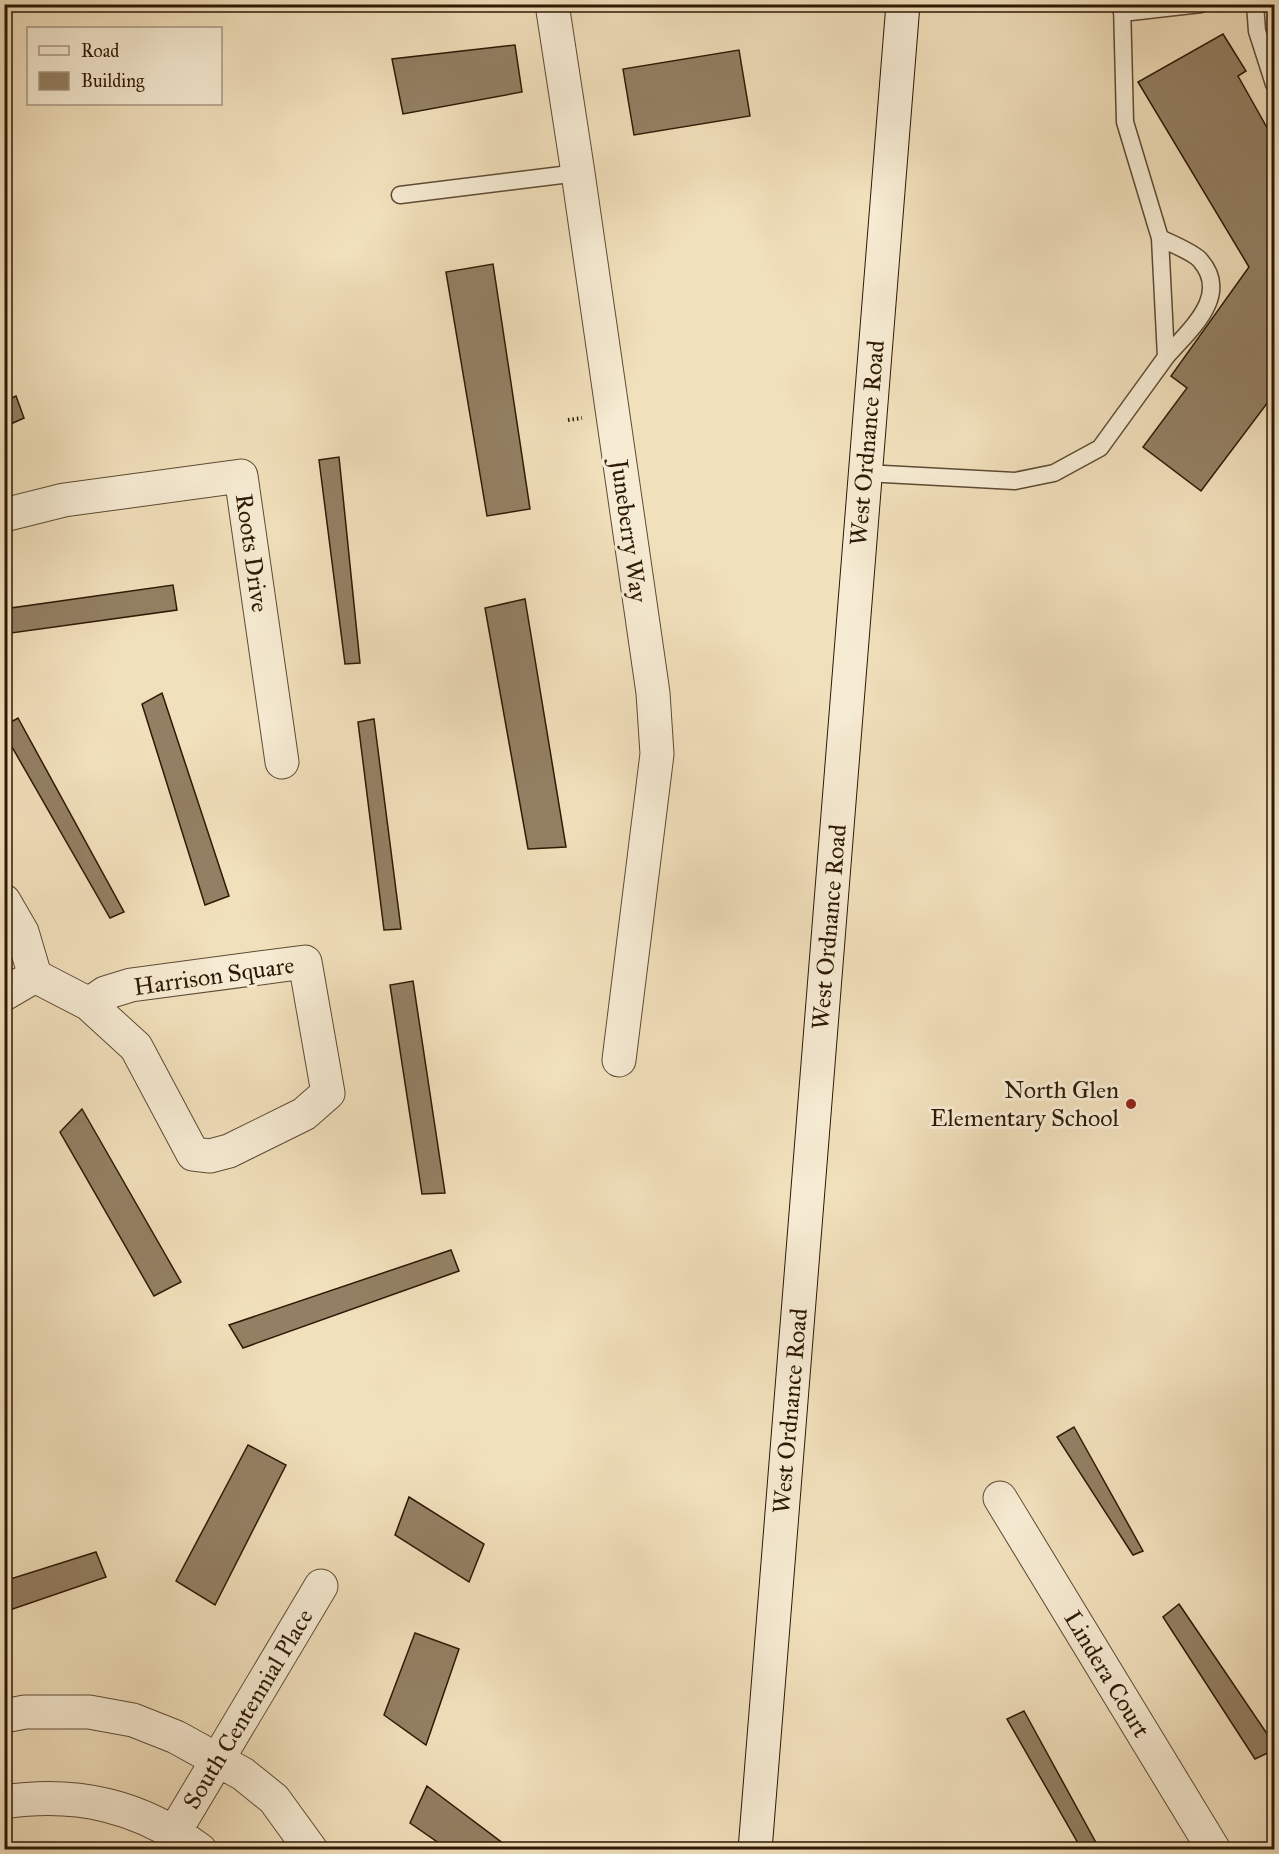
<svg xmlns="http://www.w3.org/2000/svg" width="1279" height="1854" viewBox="0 0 1279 1854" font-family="'IM FELL Great Primer',serif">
<rect width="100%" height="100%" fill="#f1e0bc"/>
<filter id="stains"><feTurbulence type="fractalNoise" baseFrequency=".00333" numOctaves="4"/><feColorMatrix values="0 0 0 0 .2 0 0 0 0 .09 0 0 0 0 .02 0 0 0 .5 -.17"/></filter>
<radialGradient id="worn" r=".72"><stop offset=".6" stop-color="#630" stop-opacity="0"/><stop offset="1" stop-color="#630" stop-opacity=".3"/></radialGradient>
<!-- building -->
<path fill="#938064" stroke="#2d1905" stroke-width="1.5" d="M1223 34 1246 71 1238 76 1274 140V394L1201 491 1143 447 1187 388 1171 376 1249 267 1138 82Z
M515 45 522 92 403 114 392 59Z
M739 50 750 116 634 135 623 69Z
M493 264 530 509 487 516 446 272Z
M16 396 24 418 4 427V401Z
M339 457 360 663 345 664 319 460Z
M173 585 177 610 4 634V609Z
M525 599 566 847 528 849 485 608Z
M162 693 229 896 205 905 142 704Z
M18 718 124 912 110 918 4 733V726Z
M374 719 401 929 384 930 358 722Z
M413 981 445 1193 422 1194 390 985Z
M82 1109 181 1282 154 1296 60 1132Z
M451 1250 459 1271 243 1348 229 1325Z
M1074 1427 1143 1551 1133 1555 1057 1437Z
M248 1445 286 1465 215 1605 176 1581Z
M409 1497 484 1544 469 1582 395 1535Z
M96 1552 106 1577 4 1612V1581Z
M1179 1604 1274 1744V1750L1255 1759 1163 1617Z
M415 1633 459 1649 426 1745 384 1715Z
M1024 1711 1100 1850H1082L1007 1719Z
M427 1786 512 1850H449L410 1823Z"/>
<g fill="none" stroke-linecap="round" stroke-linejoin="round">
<!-- service casing -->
<g stroke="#5e4b33" stroke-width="19">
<path id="service" d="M1255 4 1257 31 1274 84
M1122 13 1201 4
M400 195 578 173
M1160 238C1170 243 1193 252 1200 260 1232 296 1188 331 1166 357
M865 473 1015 481 1054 473 1100 448 1166 357 1160 238 1125 122 1122 4"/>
</g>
<!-- minor casing -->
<g stroke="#5e4b33" stroke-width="35">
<path id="minor" d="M552 4 578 173 653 693 657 754 619 1060
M4 515 64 500 241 476 282 762
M4 901 22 932 35 976
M35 976 89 1004 136 1047 193 1154 210 1156 229 1151 304 1114 328 1093 305 962 131 985 105 993 89 1004
M4 994 35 976
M1000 1498 1214 1850
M4 1716 25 1712H89L133 1720 176 1737 243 1774 274 1799 311 1850
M4 1802C77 1791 140 1806 200 1850
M175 1831 321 1586"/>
</g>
<!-- secondary casing -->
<g stroke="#2d1905" stroke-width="35">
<path id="secondary" d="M755 1850 903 4"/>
</g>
<!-- path -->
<path stroke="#2d1905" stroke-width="4" stroke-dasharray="1.5 3" stroke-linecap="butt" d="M568 420 582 418"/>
<!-- service -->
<use href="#service" stroke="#f6ebd3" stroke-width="16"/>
<!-- minor -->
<use href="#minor" stroke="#f6ebd3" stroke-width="33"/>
<!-- secondary -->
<use href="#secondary" stroke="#f6ebd3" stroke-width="33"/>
</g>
<!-- markers -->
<circle fill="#8f2418" stroke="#f6ebd3" stroke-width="2" cx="1131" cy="1104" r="6"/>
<g text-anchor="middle" stroke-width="6" stroke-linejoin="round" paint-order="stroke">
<!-- street labels -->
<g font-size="24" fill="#2d1905" stroke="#f6ebd3">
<text transform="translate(867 443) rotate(-85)" y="8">West Ordnance Road</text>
<text transform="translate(629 531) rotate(82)" y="8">Juneberry Way</text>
<text transform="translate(252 553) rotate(82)" y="8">Roots Drive</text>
<text transform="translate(829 927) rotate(-85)" y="8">West Ordnance Road</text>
<text transform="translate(214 976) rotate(-8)" y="8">Harrison Square</text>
<text transform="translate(790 1411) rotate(-85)" y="8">West Ordnance Road</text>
<text transform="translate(1107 1674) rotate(59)" y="8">Lindera Court</text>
<text transform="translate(248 1709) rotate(-59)" y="8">South Centennial Place</text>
</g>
<!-- poi labels -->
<g font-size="24" fill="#2d1905" stroke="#f6ebd3" text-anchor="end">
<text x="1119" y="1098">North Glen<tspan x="1119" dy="28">Elementary School</tspan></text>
</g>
</g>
<!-- margin -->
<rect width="1279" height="1854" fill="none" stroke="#f1e0bc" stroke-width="24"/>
<rect x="6" y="6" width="1267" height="1842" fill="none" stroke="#2d1905" stroke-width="3"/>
<rect x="12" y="12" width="1255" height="1830" fill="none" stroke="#2d1905" stroke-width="1.5"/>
<!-- legend -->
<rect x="27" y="27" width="195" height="78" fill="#f6ebd3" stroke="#a69781" stroke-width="1.5"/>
<rect x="39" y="46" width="30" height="9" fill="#f6ebd3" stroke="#a69781" stroke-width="1.5"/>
<text x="81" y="57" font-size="18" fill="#2d1905">Road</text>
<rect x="39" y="72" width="30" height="18" fill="#938064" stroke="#a69781" stroke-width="1.5"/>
<text x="81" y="87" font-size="18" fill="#2d1905">Building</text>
<rect width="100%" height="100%" filter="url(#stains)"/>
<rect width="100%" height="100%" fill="url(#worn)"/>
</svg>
